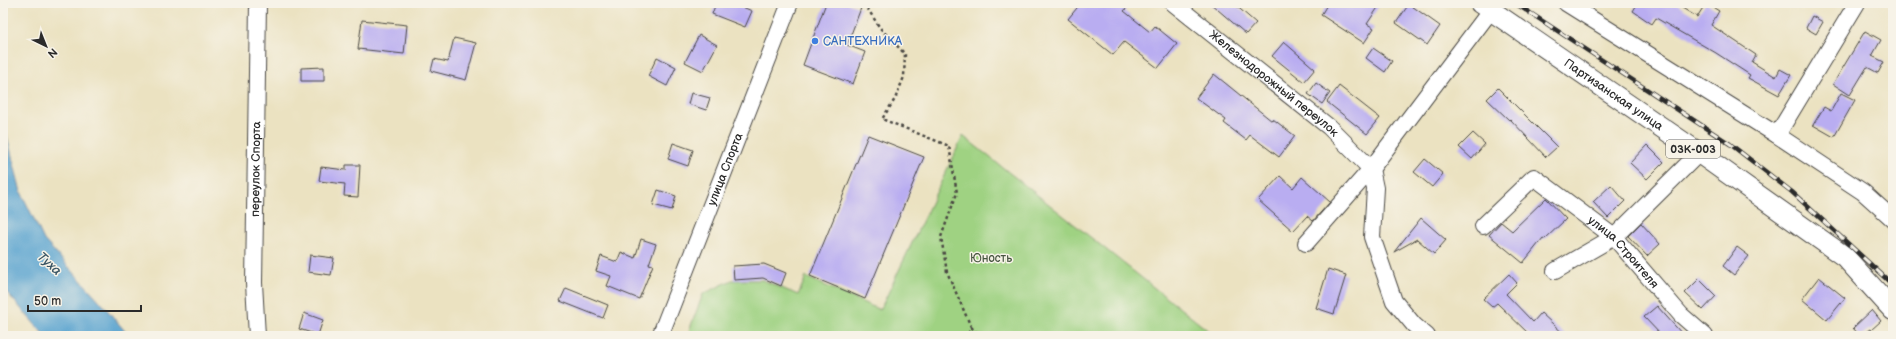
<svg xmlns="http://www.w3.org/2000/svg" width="1896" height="339" viewBox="0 0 1896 339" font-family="'Balsamiq Sans',sans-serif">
<rect width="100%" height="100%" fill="#f7f3e8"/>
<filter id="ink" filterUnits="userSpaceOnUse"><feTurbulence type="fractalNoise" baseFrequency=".025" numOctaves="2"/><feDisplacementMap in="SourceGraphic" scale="8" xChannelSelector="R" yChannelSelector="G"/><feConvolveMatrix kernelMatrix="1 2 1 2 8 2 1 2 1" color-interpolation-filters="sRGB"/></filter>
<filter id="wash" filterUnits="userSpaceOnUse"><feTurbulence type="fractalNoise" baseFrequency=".012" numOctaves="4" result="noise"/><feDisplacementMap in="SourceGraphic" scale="16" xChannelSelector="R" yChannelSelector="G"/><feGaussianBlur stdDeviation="0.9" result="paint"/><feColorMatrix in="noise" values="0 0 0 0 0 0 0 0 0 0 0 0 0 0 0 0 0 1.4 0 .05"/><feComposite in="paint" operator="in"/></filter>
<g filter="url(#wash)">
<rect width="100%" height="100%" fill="#ebe2c1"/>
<!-- green -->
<path fill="#9fd282" stroke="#657e56" d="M963 136 1215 336H687L703 294 732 280H763L798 295 806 277 880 310Z"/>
<!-- water -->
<path fill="#57a2cf" stroke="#41667d" d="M3 3H8L3 34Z
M3 120 21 192 44 240 99 300 129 336H45L3 288Z"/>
<g id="blocks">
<!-- building -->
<path fill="#b9adf1" d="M716 3H733L752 11 745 27 712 14Z
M826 3H847L861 8 847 45 865 52 853 84 803 65Z
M1081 3H1131L1124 11 1150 32 1155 26 1177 44 1158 68 1124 42 1113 55 1068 19Z
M1210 3H1233L1256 23 1246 34Z
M1328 3H1381L1367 24 1374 28 1364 43 1321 15Z
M1638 3H1674L1697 17 1706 3 1719 11 1711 25 1756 55 1752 62 1776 77 1780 69 1791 75 1779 95 1748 78 1750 75 1716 53 1656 18 1652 24 1633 11Z
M1409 4 1440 26 1427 45 1396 23Z
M1812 16 1823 22 1816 34 1806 28Z
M362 20 407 25 404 54 358 49Z
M1865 31 1881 40 1872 56 1884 62 1878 73 1867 67 1850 95 1833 84Z
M699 35 717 45 703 71 685 62Z
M454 38 476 43 466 80 431 71 434 59 448 62Z
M1284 42 1315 69 1304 82 1272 56Z
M1373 48 1392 61 1385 72 1366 58Z
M657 57 676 67 667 86 648 76Z
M324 67V81H301V68Z
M1214 74 1272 121 1273 119 1295 136 1279 157 1250 135 1246 140 1224 123 1226 120 1196 98Z
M1316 83 1330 93 1322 104 1308 94Z
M1339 86 1380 118 1367 134 1327 102Z
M1498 88 1557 147 1546 157 1510 119 1509 120 1487 99Z
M691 93 710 98 706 110 688 104Z
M1841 93 1855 100 1834 137 1813 125 1824 107 1831 111Z
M1473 133 1485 144 1472 159 1459 147Z
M868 135 924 157 865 299 810 276Z
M673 143 693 150 688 166 668 159Z
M1647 145 1664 162 1647 179 1630 163Z
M1425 159 1443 174 1432 187 1414 172Z
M346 165H360L358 197 344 196 345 184 319 181 321 167 346 170Z
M1280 176 1293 188 1302 177 1330 202 1313 221 1307 216 1293 231 1258 200Z
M1611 185 1625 201 1608 218 1593 202Z
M658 190 676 196 672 210 653 205Z
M1546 198 1566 219 1545 239 1543 238 1523 263 1489 235 1501 222 1512 231Z
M1421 218 1446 240 1434 254 1417 239 1394 252Z
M1641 223 1660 244 1647 256 1628 236Z
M641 239 656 244 649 264 653 265 639 299 607 286 611 276 596 271 601 256 617 262 621 252 635 258Z
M1737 247 1749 256 1734 275 1723 266Z
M310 255 334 258 331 275 308 272Z
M764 264 786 273 781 286 763 278 734 280 733 266Z
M1328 269 1346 275 1334 314 1316 308Z
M1509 274 1517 283 1506 294 1533 322 1541 313 1566 336H1531L1497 303 1492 307 1483 299Z
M1819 277 1845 298 1827 320 1802 299Z
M1699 279 1716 296 1703 310 1685 293Z
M566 288 608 305 603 318 560 301Z
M1657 306 1684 336H1662L1644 317Z
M1872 310 1881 321 1871 330 1870 329 1860 336 1853 328Z
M304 313 323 320 318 335 299 329Z"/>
</g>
</g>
<g filter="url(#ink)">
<use href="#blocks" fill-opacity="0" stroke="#484642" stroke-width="1"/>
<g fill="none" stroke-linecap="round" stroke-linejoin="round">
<!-- minor casing -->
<g stroke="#484642" stroke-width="18">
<g id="minor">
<path id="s1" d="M1173 3 1329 127 1371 169 1375 188 1372 237 1394 301 1414 325 1427 336"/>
<path d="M1566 3 1777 135 1863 192 1893 219"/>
<path d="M1777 135 1857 3"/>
<path id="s2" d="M1483 226 1534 177 1614 237 1681 315 1705 336"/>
<path d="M1306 243 1371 169 1491 10"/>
<path d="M1555 271 1614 237 1699 153"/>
<path id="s3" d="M257 336 254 283 258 3"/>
<path id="s4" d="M660 336 790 3"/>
</g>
</g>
<!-- major casing -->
<g stroke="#484642" stroke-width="22">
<g id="major">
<path id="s5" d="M1480 3 1699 153 1845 257 1893 310"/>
</g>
</g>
<!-- path -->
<path stroke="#484642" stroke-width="2.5" stroke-dasharray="3 3" stroke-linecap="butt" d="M864 3 880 28 905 54 904 77 895 99 882 119 949 146 957 193 941 237 947 272 971 327 968 336
M971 327 980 336"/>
<!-- minor -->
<use href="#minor" stroke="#fff" stroke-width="16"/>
<!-- major -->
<use href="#major" stroke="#fff" stroke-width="20"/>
<!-- rail casing -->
<g stroke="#2b2b2b" stroke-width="4.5">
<path id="rail" d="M1515 3 1730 144 1792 192 1893 285"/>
</g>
<!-- rail -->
<use href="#rail" stroke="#f7f3e8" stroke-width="3" stroke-dasharray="9" stroke-linecap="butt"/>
</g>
</g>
<!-- markers -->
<circle fill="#3f7fe0" stroke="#f7f3e8" stroke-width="1.5" cx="815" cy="41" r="4"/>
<g text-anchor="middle" stroke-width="3" stroke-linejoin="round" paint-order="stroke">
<!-- shield labels -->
<rect fill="#f7f3e8" stroke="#686764" stroke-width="1" x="1666" y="140" width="54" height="18" rx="3"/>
<g font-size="11" font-weight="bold" fill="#2b2b2b">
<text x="1693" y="153">03К-003</text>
</g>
<!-- shop labels -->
<g font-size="12" fill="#366cbe" stroke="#f7f3e8" text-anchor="start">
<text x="823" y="45">САНТЕХНИКА</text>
</g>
<!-- street labels -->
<g font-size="12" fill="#2b2b2b" stroke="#f7f3e8">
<text dy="4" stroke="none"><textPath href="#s1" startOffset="129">Железнодорожный переулок</textPath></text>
<text dy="4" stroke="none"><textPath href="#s5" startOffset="162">Партизанская улица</textPath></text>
<text dy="4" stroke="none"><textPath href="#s3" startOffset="167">переулок Спорта</textPath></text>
<text dy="4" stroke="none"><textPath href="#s4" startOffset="179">улица Спорта</textPath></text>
<text dy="4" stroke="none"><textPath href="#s2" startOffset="188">улица Строителя</textPath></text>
</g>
<!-- park labels -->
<g font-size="12" fill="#485541" stroke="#f7f3e8">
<text x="991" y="262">Юность</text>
</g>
<!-- water labels -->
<g font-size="13" font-style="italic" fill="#3a5564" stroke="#f7f3e8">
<text transform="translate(50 263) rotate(42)" y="5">Туха</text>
</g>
</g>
<!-- margin -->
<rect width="1896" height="339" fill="none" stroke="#f7f3e8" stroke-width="16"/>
<!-- north arrow -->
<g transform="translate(46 46) rotate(137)" stroke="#f7f3e8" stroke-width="3" paint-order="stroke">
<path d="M0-3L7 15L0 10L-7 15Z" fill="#2b2b2b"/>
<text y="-6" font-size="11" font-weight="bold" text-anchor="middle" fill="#2b2b2b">N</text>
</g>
<!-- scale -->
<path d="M28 305v6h113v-6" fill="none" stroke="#2b2b2b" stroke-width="2"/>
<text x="34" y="305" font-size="12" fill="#2b2b2b" stroke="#f7f3e8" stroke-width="3" paint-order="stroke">50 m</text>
</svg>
